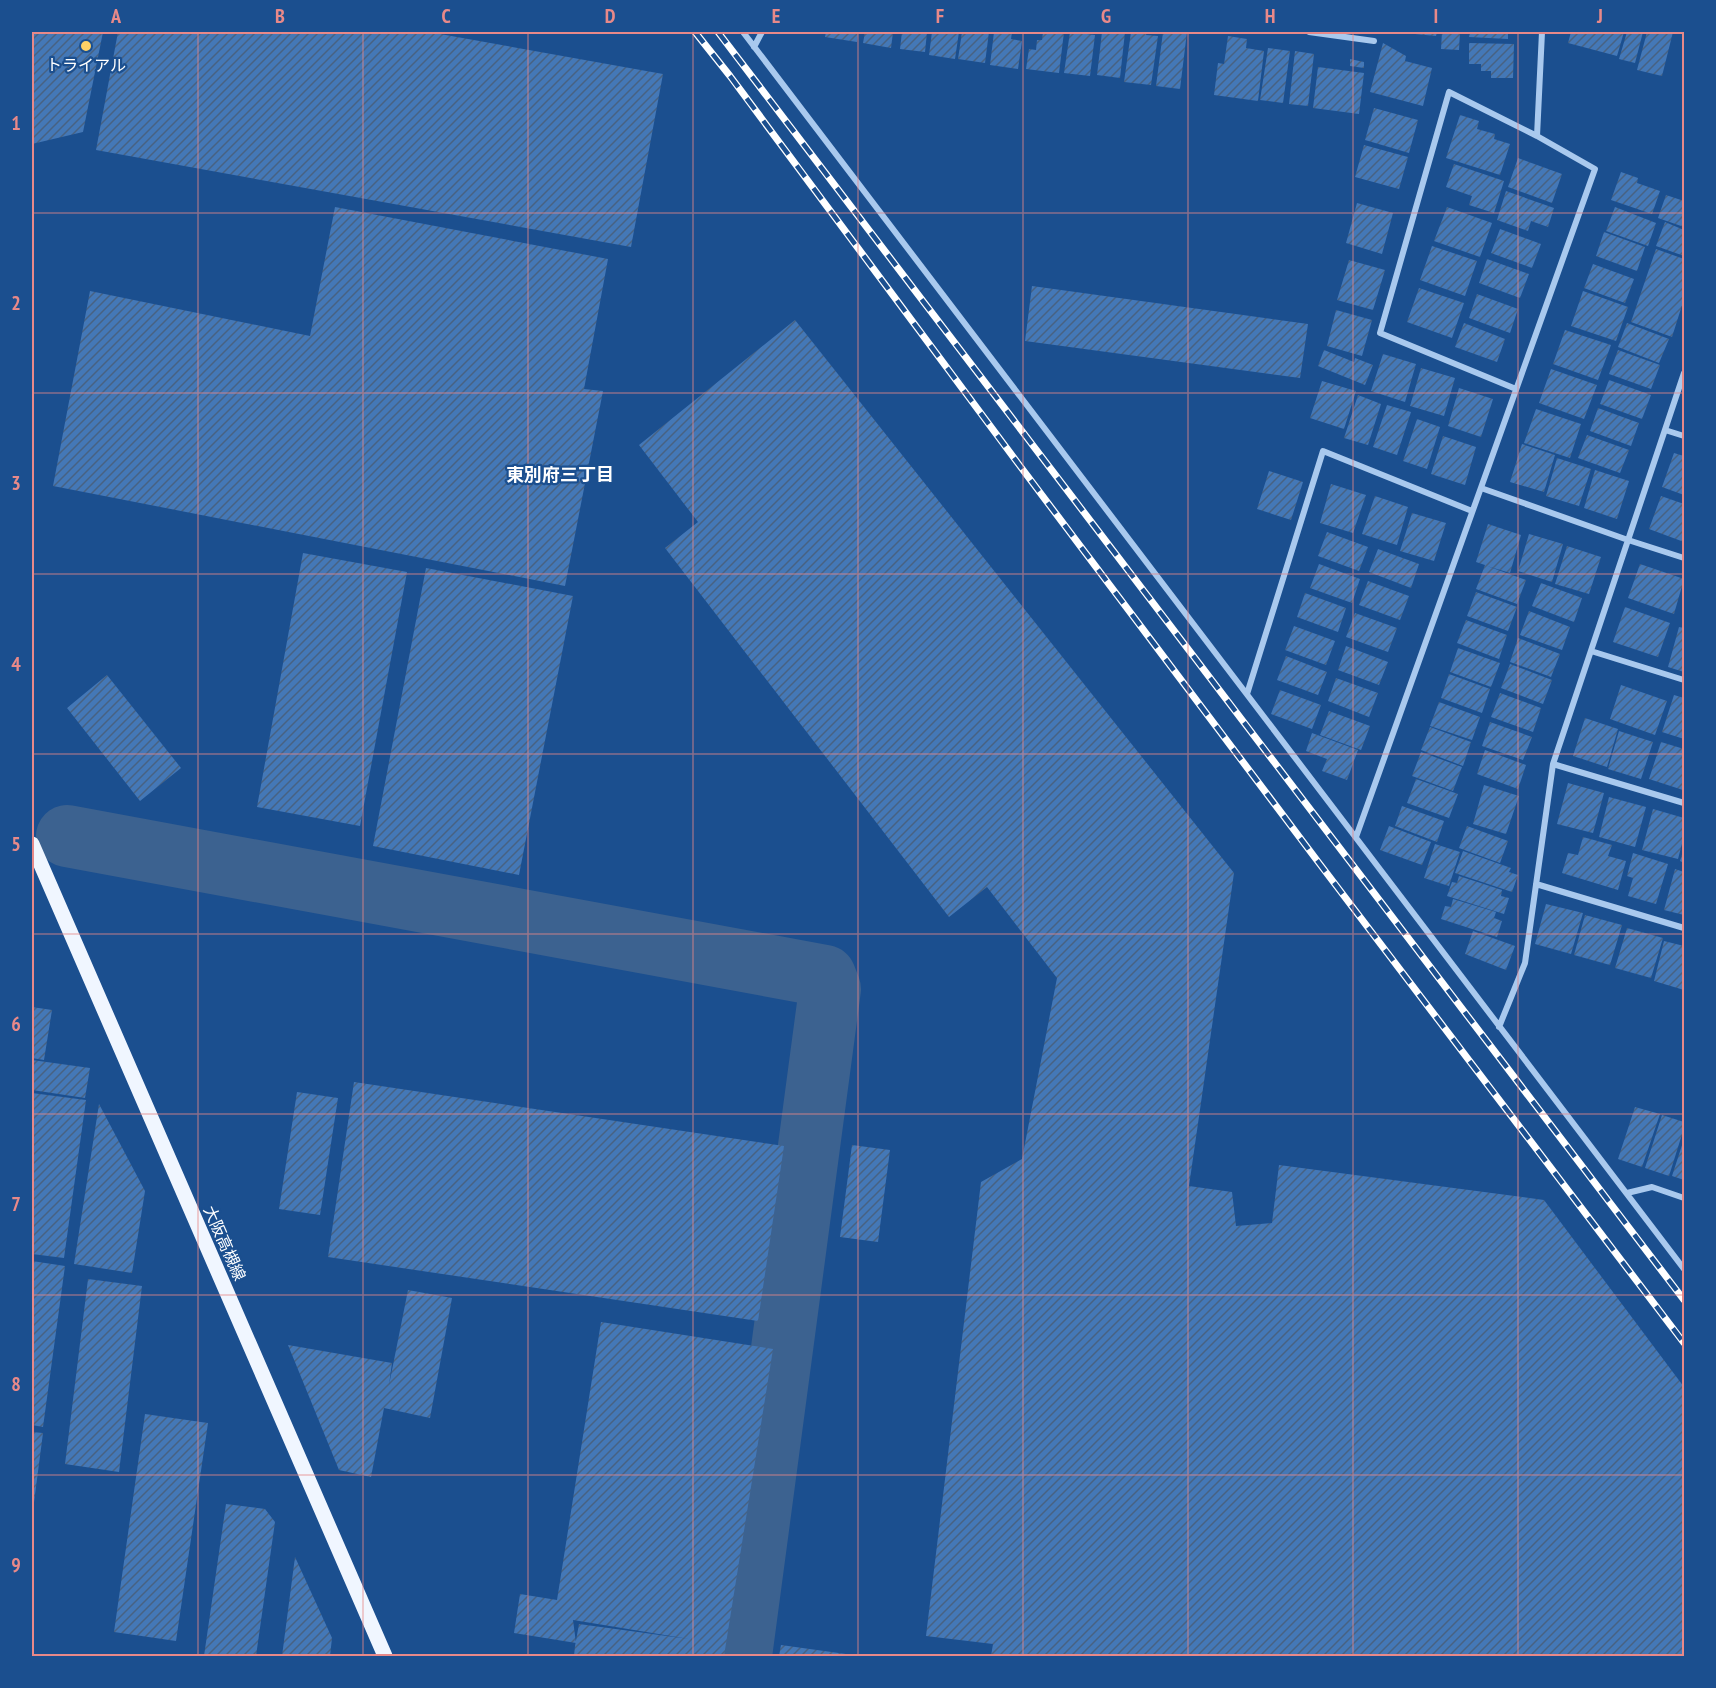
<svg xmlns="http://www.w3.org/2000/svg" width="1716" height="1688" viewBox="0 0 1716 1688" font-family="'PT Sans Narrow','Noto Sans JP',sans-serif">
<defs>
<pattern id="building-hatch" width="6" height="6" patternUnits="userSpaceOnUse" patternTransform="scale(1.5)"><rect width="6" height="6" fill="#4478b7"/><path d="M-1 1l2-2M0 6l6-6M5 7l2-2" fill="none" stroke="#486282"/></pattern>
</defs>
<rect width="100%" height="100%" fill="#1b4f8f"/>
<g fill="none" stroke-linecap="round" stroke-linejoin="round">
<!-- river -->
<path stroke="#3c6290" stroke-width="62" d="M67 836 825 976 830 989 741 1656"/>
</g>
<!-- building -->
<path fill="url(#building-hatch)" d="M32 32H103L83 132 32 144Z
M118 32H429L663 74 631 247 96 150Z
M826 32H858L857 42 825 37Z
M865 32H893L891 48 863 43Z
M902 32H927L925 52 900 49Z
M932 32H959L955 59 929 55Z
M962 32H989L985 63 958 59Z
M994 32H1012L1011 39 1022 41 1018 69 990 65Z
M1043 32H1064L1059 73 1026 69 1029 49 1036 50 1037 40H1042Z
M1070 32 1095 35 1090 76 1064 73Z
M1102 32H1125L1120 78 1097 75Z
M1131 32H1147L1146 35 1158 36 1151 85 1124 82Z
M1163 32H1187L1180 89 1156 86Z
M1415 32H1437L1436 36 1415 34Z
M1442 32H1460L1459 50 1441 49Z
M1470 32H1508V39L1469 37Z
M1571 32H1624L1617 56 1568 43Z
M1627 32H1643L1635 63 1619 59Z
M1647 32H1673L1662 76 1637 70Z
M1228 36 1247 39 1246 48 1264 51 1258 101 1214 95 1218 63 1224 64Z
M1383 43 1406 56 1405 61 1432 68 1423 106 1370 92Z
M1469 43 1514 44 1513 78H1491V71H1481V64H1469Z
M1268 48 1290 51 1283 103 1260 100Z
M1295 51 1314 54 1308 106 1289 104Z
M1350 59 1364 62V68L1350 66Z
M1318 67 1364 73 1359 114 1313 108Z
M1374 108 1418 120 1409 153 1365 140Z
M1460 115 1479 121 1477 129 1495 134 1494 139 1510 144 1500 175 1446 158Z
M1364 145 1408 157 1399 189 1355 177Z
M1518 158 1562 174 1552 203 1508 187Z
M1454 164 1504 181 1494 213 1469 205 1472 196 1446 187Z
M1621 172 1638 178 1637 183 1660 191 1652 214 1611 200Z
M1506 191 1554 208 1548 227 1531 221 1528 231 1497 220Z
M1666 195 1684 201V227L1658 218Z
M1357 203 1393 213 1382 254 1346 243Z
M335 207 608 259 584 389 603 391 565 586 53 486 90 291 310 336Z
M1447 207 1492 223 1480 257 1434 241Z
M1615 207 1656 223 1648 246 1606 231Z
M1665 222 1684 230V256L1656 246Z
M1500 229 1541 244 1532 268 1491 253Z
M1604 232 1645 247 1637 271 1596 256Z
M1432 246 1477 261 1465 296 1420 280Z
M1656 249 1684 259V299L1672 337 1631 322Z
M1487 259 1529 274 1520 298 1479 283Z
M1349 260 1385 270 1373 310 1337 300Z
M1593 264 1634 279 1625 303 1584 288Z
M1032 286 1308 324 1300 378 1025 341Z
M1419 288 1464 303 1452 338 1407 322Z
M1583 291 1628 307 1616 341 1571 326Z
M1477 294 1518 309 1510 333 1469 318Z
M1336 310 1372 320 1362 356 1327 346Z
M795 320 1234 873 1189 1186 1232 1192 1236 1226 1272 1223 1279 1165 1544 1200 1684 1387V1656H991L993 1644 926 1636 981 1182 1022 1159 1057 978 987 887 949 917 665 548 698 522 639 445Z
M1464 323 1505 339 1497 362 1455 347Z
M1627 323 1669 339 1659 363 1618 347Z
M1565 330 1611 345 1598 380 1553 364Z
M1324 350 1354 362 1355 358 1373 365 1365 385 1318 366Z
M1618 350 1660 365 1651 389 1609 374Z
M1383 354 1416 364 1405 402 1371 391Z
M1421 368 1455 378 1444 416 1410 406Z
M1551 369 1597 385 1584 419 1539 403Z
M1609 380 1651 395 1642 419 1600 404Z
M1322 381 1356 391 1344 429 1310 418Z
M1459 388 1493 399 1481 437 1448 426Z
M1358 395 1381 404 1368 445 1344 438Z
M1387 405 1411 412 1397 455 1373 447Z
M1598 408 1639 423 1631 446 1590 431Z
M1536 409 1581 424 1570 458 1524 443Z
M1417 419 1440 427 1427 469 1403 461Z
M1587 435 1629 450 1620 473 1578 458Z
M1443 436 1476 447 1465 485 1431 474Z
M1522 444 1555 455 1544 492 1510 482Z
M1674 453 1684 456V495L1662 487Z
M1557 458 1591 469 1579 506 1546 496Z
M1595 470 1629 481 1617 519 1584 508Z
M1269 471 1303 482 1291 520 1257 509Z
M1331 484 1366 495 1353 533 1320 523Z
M1375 496 1408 507 1397 545 1362 534Z
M1661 496 1684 504V542L1649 529Z
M1412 513 1446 523 1434 561 1400 551Z
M1488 524 1521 535 1510 573 1487 566 1526 580 1517 604 1476 589 1485 565 1476 562Z
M1327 532 1368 547 1359 571 1318 556Z
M1529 534 1563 544 1552 582 1518 571Z
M1567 546 1601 557 1589 594 1555 584Z
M1378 549 1419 564 1411 588 1369 572Z
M303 553 407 572 360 826 257 807Z
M1319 564 1360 579 1352 603 1310 588Z
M1640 564 1684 579 1674 614 1628 598Z
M426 568 573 596 519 875 373 846Z
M1368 581 1409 596 1400 620 1359 605Z
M1541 583 1582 598 1574 622 1532 606Z
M1476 592 1517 607 1508 631 1467 616Z
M1305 593 1346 608 1338 632 1297 617Z
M1625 607 1670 623 1658 657 1613 642Z
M1529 611 1570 627 1562 650 1520 635Z
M1355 613 1397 628 1388 652 1346 637Z
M1466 620 1507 635 1499 659 1457 643Z
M1294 626 1335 641 1326 665 1285 650Z
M1679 627 1684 628V672L1668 667Z
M1518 638 1560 654 1551 677 1510 662Z
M1346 646 1388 662 1379 685 1338 670Z
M1458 648 1500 663 1491 687 1450 672Z
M1286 656 1327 672 1318 695 1277 680Z
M1510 664 1552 680 1543 704 1501 688Z
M1449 674 1490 689 1482 713 1441 698Z
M107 675 181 768 140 801 67 708Z
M1336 678 1378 693 1369 717 1328 701Z
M1621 685 1667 701 1655 735 1610 719Z
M1280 690 1321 705 1312 729 1271 714Z
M1500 693 1541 708 1533 732 1491 717Z
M1674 695 1684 698V739L1662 732Z
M1439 702 1480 717 1472 740 1430 726Z
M1329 711 1370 726 1361 750 1320 735Z
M1585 718 1618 729 1607 767 1573 756Z
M1490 722 1532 737 1523 760 1482 746Z
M1430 727 1471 742 1463 766 1421 750Z
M1619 731 1653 742 1641 779 1608 769Z
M1312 733 1358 750 1347 780 1322 771 1327 759 1306 751Z
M1661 742 1684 749 1683 790 1649 779Z
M1485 750 1526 765 1518 789 1477 774Z
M1421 752 1462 767 1453 791 1412 776Z
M1416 779 1458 794 1449 818 1407 803Z
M1568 783 1604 793 1593 833 1557 824Z
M1484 785 1519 796 1506 834 1473 824Z
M1609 797 1646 807 1635 847 1599 837Z
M1402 806 1444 821 1437 842 1395 826Z
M1653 809 1684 818V836L1678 859 1642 850Z
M1389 826 1431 842 1422 865 1380 850Z
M1467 826 1508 841 1500 863 1459 848Z
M1583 837 1612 845 1608 856 1626 861 1618 890 1562 873 1568 853 1578 855Z
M1435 844 1460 852 1449 886 1424 878Z
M1684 848V863L1680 861Z
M1463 851 1511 868 1509 872 1518 875 1512 892 1455 873Z
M1633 853 1668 864 1656 904 1628 896 1633 878 1627 876Z
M1675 869 1684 872V915L1664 910Z
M1459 876 1502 890 1501 896 1509 898 1504 914 1447 896 1452 882 1457 883Z
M1453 899 1496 912 1494 918 1502 921 1497 937 1441 919 1445 906 1451 907Z
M1546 904 1583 913 1571 954 1535 944Z
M1585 915 1622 925 1610 965 1574 955Z
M1627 928 1663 938 1651 978 1615 968Z
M1473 931 1515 946 1506 970 1465 954Z
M1664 941 1684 946V990L1654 981Z
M32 1007 52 1010 44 1060 32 1058Z
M32 1060 90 1068 85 1098 32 1090Z
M354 1082 784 1146 758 1321 328 1257Z
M297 1092 338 1098 320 1215 279 1209Z
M32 1093 86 1100 64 1258 32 1254Z
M99 1104 145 1191 132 1273 74 1264Z
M1635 1107 1660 1114 1642 1167 1618 1159Z
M1662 1115 1684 1122V1128L1669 1176 1645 1168Z
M1684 1139V1180L1672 1176Z
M852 1145 890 1150 878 1242 840 1237Z
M32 1261 65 1266 43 1427 32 1425Z
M88 1279 142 1286 119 1472 65 1464Z
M408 1290 452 1298 430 1418 384 1408 371 1477 339 1470 288 1345 392 1363 389 1385Z
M601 1322 773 1349 724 1656H574L575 1646 579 1624 689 1639 573 1620 576 1643 514 1633 520 1594 557 1600Z
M145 1414 208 1423 176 1641 114 1632Z
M32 1432 43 1433 33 1510H32Z
M226 1504 265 1509 275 1522 256 1656H204Z
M295 1557 332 1638 330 1656H282Z
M781 1645 853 1655 852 1656H779Z"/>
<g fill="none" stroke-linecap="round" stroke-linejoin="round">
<!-- street -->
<path stroke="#a9c9ee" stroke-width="6" d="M743 32 1684 1269
M1309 32 1374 41
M754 47 762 32
M1537 136 1542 32
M1665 430 1684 436
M1481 488 1628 540 1684 558
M1591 651 1684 680
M1247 694 1323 451 1472 511
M1553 764 1684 803
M1356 837 1595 169 1537 136 1449 92 1380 333 1516 389
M1536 884 1684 928
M1499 1027 1525 963 1553 764 1684 373
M1627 1193 1652 1187 1684 1198"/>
<!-- primary -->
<path stroke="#f0f6ff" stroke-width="15" d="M32 844 385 1656"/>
<!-- rail casing -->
<g stroke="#fff" stroke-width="7">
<path id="rail" d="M695 32 730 76 1020 466 1319 863 1684 1343
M718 32 1684 1300"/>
</g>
<!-- rail -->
<use href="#rail" stroke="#1b4f8f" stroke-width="4.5" stroke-dasharray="14" stroke-linecap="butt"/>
</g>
<!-- grid -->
<path fill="none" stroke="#e88989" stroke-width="1.5" stroke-opacity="0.55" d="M198 32V1656M363 32V1656M528 32V1656M693 32V1656M858 32V1656M1023 32V1656M1188 32V1656M1353 32V1656M1518 32V1656M32 213H1684M32 393H1684M32 574H1684M32 754H1684M32 934H1684M32 1114H1684M32 1295H1684M32 1475H1684"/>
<!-- markers -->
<circle fill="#ffd166" stroke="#1b4f8f" stroke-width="2" cx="86" cy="46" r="6"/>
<g text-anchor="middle" stroke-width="4.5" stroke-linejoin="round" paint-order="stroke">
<!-- poi labels -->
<g font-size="16" fill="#fff" stroke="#1b4f8f">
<text x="86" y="71">トライアル</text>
</g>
<!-- street labels -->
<g font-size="16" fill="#fff" stroke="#1b4f8f">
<text transform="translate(225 1243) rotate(66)" y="6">大阪高槻線</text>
</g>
<!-- neighbourhood labels -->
<g font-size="18" font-weight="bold" fill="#fff" stroke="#1b4f8f">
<text x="560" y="481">東別府三丁目</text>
</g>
</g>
<!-- border -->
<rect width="1716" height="1688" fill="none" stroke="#1b4f8f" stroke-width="66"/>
<rect x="33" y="33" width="1650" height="1622" fill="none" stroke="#e88989" stroke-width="2"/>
<g font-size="20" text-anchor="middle" font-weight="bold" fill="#e88989">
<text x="116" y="23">A</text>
<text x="280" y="23">B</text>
<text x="446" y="23">C</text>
<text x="610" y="23">D</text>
<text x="776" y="23">E</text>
<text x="940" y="23">F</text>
<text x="1106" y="23">G</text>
<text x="1270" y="23">H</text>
<text x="1436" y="23">I</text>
<text x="1600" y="23">J</text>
<text x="16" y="130">1</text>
<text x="16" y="310">2</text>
<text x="16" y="490">3</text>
<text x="16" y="671">4</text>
<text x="16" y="851">5</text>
<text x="16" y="1031">6</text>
<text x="16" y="1211">7</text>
<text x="16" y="1391">8</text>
<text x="16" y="1572">9</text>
</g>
</svg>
